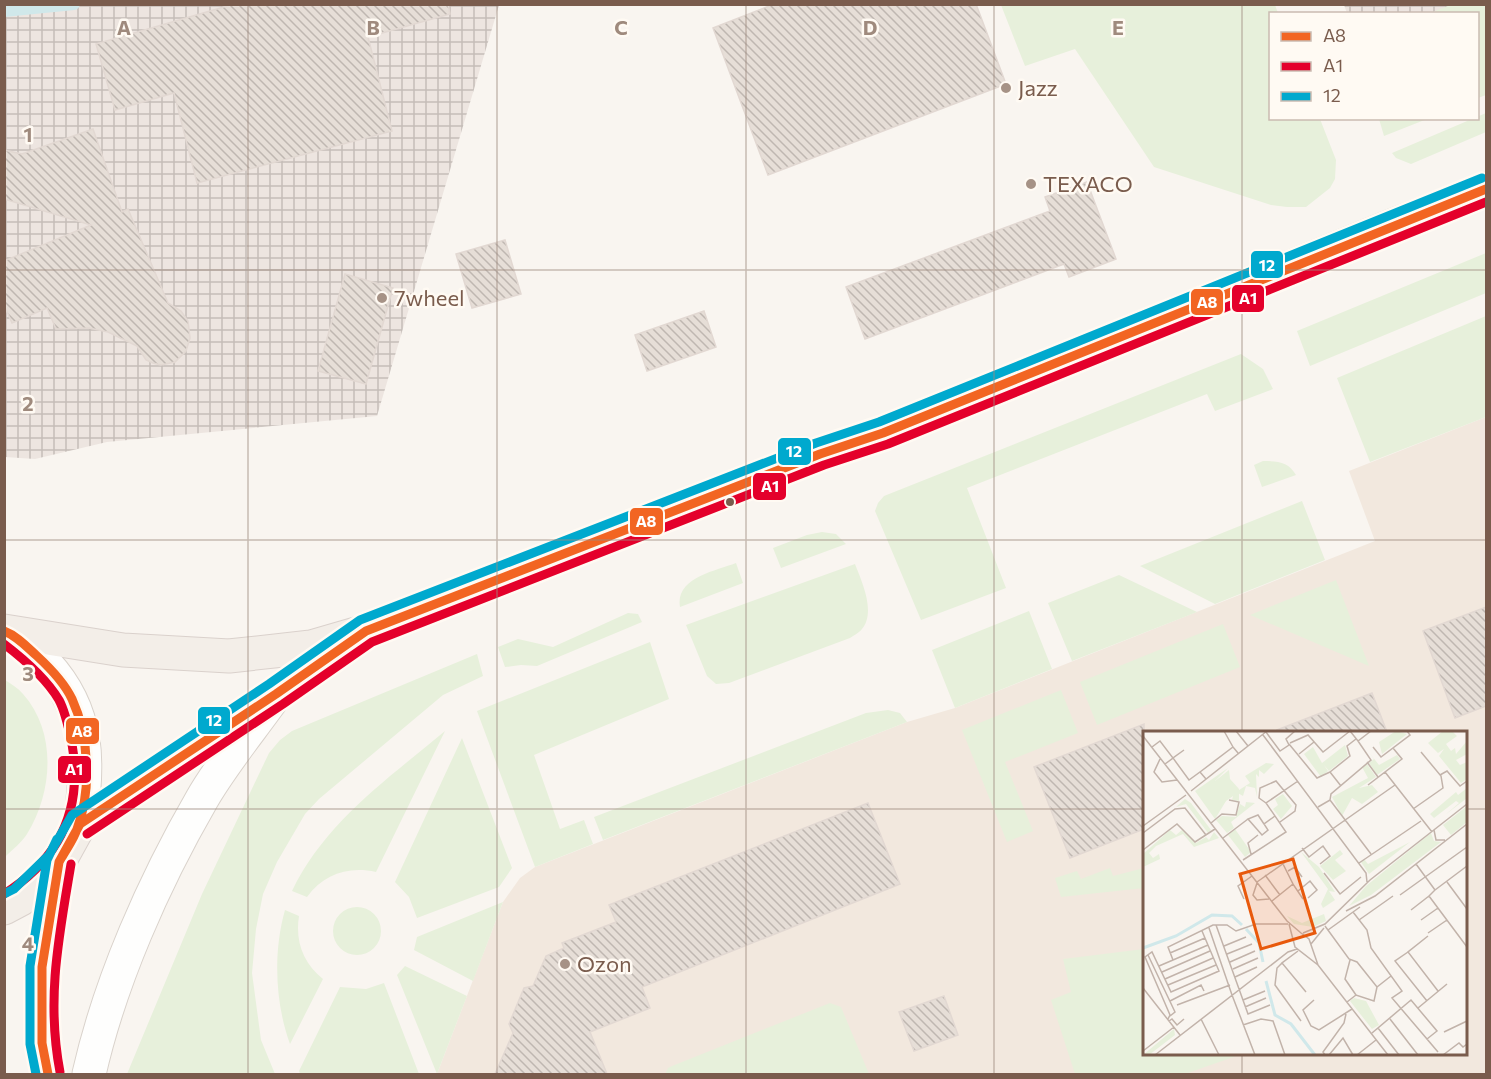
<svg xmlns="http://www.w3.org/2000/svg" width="1491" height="1079" viewBox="0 0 1491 1079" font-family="Commissioner,sans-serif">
<defs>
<pattern id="industrial-grid" width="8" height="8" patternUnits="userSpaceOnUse" patternTransform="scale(1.5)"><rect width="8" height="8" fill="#ede5e0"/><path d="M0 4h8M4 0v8" fill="none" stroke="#c5bdb8"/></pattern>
<pattern id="building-back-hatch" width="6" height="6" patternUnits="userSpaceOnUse" patternTransform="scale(1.5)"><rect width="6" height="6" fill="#e6ded7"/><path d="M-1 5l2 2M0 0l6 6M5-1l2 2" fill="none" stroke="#bfb7b1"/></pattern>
</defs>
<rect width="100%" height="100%" fill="#f9f5f0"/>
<!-- residential -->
<path fill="#f2e8de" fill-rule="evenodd" d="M1486 417V1074H437L503 902 520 878 535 867 907 722 955 708 1375 541 1349 471ZM1144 732H1466V1054H1144Z"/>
<!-- industrial -->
<path fill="url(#industrial-grid)" d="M4 5H499L377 416 107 442 35 459 5 457Z
M1344 5H1453L1430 14 1347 13Z"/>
<!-- grass -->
<path fill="#e7f0db" d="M1453 4 1486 5V95L1478 98V14L1430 13Z
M1001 5H1275L1278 13 1270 14V118L1320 119 1336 160 1335 179 1330 188 1306 207H1287L1271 205 1154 167 1075 49 1025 66Z
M1486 113V132L1411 164 1396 158 1392 153Z
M1379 119V118L1427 119 1384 136Z
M1486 253V293L1310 366 1297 331Z
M1486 316V417L1370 462 1337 378Z
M1241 354 1263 369 1273 389 1215 411 1207 394 967 488 1006 588 921 620 875 511 878 503 884 496Z
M1263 461C1278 461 1289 462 1296 475L1262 487 1254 465Z
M1302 501 1325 560 1215 604 1140 566Z
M822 532 836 534 846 544 781 568 773 548 807 535Z
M736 563 743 583 680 607C675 578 715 571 736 563Z
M855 564C862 582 876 612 862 629 859 633 853 636 850 638L729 683 716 684 707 676 686 625Z
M1119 575 1197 612 1072 661 1048 603Z
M1336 580 1369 666 1250 615Z
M1029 611 1052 669 955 708 932 650Z
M628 613 638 614 642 622 537 666 521 665 505 667 498 647 518 639 553 647Z
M1223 624 1240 667 1097 725 1080 682Z
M650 642 669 699 534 755 560 829 584 820 593 844 535 867 477 711Z
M477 654 483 676 443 695 319 799 305 814 277 862 263 894 256 929 252 973 261 1040 275 1074H127L202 894 269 753 280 740 292 731Z
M5 680C11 684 18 688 23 694 57 732 53 792 27 834 22 842 12 850 5 857Z
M1061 690 1078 733 1005 762 1033 831 1007 842 962 730Z
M888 710 900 713 907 722 603 840 594 817 866 713Z
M445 731 376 872C348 866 324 874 307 897L292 891C325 822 389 778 445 731Z
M462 738 512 868 499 887 417 918 409 897 395 882Z
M1110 868 1113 876 1144 868V888L1061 897 1055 878 1077 871 1081 879Z
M503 902 473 981 414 950 417 937Z
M333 931a24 24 0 1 1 48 0a24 24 0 1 1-48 0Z
M285 910 299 916C295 941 303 963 323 979L290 1044C275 1003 273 952 285 910Z
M1144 949V1054H1242L1185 1074H1075L1051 1000 1071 992 1063 959Z
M405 966 467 996 437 1074 397 975Z
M384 983 419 1074H300L299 1071 340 987 366 989Z
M830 1003 841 1007 869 1074H665L668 1068 672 1066Z"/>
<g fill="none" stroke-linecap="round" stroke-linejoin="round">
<!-- stream -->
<path stroke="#d0e8ea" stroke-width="12" d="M4 11 74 4"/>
</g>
<!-- building -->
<path fill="url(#building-back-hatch)" stroke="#e2d8d2" stroke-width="1.5" d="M234 4H448L450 14 368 37 392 131 197 183 174 93 115 110 96 44Z
M774 4H976L1006 84 768 175 713 28Z
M93 129 122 212 128 209 168 303 181 311 188 321 190 338 186 351 175 362 161 365 153 363 146 360 137 346 108 332 89 328 56 329 47 308 12 323 4 305V261L91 225 4 199V150L22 154Z
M1087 182 1116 259 1069 277 1064 264 865 339 846 287 1050 211 1045 197Z
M505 240 521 294 472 308 456 254Z
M345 274 393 288 366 384 318 371Z
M704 311 716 347 647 371 635 335Z
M1486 607V706L1455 718 1423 631Z
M1372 693 1387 732H1278L1277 730Z
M1144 724V829L1070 858 1034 767Z
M868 803 900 884 642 987 650 1008 590 1032 607 1074H495L513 1033 509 1024 524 988 533 986 546 956 564 948 562 943 616 922 609 905Z
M944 996 958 1035 914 1051 899 1012Z"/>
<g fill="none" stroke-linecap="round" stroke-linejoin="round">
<!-- secondary casing -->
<g stroke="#d9d2cb" stroke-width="35">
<path id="secondary" d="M11 634C22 643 36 653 46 664 90 712 89 763 80 824
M48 1074 42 1043V967L59 862
M89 1074C110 981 154 882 202 799 222 764 252 728 276 694"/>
</g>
<!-- primary casing -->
<g stroke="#dad1cc" stroke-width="35">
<path id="primary" d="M4 631 123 650 229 656 311 647 366 631 820 454 883 433 1394 225 1486 189
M4 908 21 899 59 862 80 824 276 694 346 645"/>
</g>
<!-- secondary -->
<use href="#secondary" stroke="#fefefd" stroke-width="33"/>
<!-- primary -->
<use href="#primary" stroke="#f3eee8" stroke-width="33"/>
<!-- bus-1 casing -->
<g stroke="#fffaf3" stroke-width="14">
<path id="bus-1" d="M4 631C17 636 27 647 37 656 50 668 64 682 72 699 89 736 92 790 77 829 74 839 67 848 62 857
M48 1074 42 1043V967L59 862 80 824 276 694 366 631 820 454 883 433 1486 189"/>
</g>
<!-- bus-2 casing -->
<g stroke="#fffaf3" stroke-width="14">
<path id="bus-2" d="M4 644C25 660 46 678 59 700 66 713 69 730 72 744 83 809 60 859 4 894
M87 834 283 704 372 642 824 465 888 444 1486 202
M60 1072C46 999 59 936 71 864"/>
</g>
<!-- bus-3 casing -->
<g stroke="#fffaf3" stroke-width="14">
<path id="bus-3" d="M4 894 14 889 49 855 72 815 269 684 360 620 816 443 879 422 1482 178
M36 1074 30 1044V966L47 860 57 839"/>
</g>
<!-- bus-1 -->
<use href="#bus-1" stroke="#f26522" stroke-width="9"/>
<!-- bus-2 -->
<use href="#bus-2" stroke="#e4002b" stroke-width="9"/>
<!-- bus-3 -->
<use href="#bus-3" stroke="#00a9ce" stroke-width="9"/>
</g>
<!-- grid -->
<path fill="none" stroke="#9f8a7d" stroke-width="1.5" stroke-opacity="0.55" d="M248 4V1074M497 4V1074M746 4V1074M994 4V1074M1242 4V732M4 270H1486M4 540H1486M4 809H1144M1466 809H1486M1242 1054V1074"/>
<!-- markers -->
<g fill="#a69286" stroke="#fffaf3" stroke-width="2">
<circle cx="1006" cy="88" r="6"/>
<circle cx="1031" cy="184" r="6"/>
<circle cx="382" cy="298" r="6"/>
<circle cx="565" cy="964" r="6"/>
</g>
<circle fill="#7a5c4d" stroke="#fffaf3" stroke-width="2" cx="730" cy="502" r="5"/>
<g text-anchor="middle" stroke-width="5" stroke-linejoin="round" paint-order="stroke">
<!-- poi labels -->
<g font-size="22" fill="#7a5c4d" stroke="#fffaf3" text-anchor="start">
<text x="1018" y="96">Jazz</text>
<text x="1043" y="192">ТЕХАСО</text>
<text x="394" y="306">7wheel</text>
<text x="577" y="972">Ozon</text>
</g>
</g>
<!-- overview -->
<g transform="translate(1143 731)">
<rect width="324" height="324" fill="#f9f5f0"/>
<path d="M253 0 264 3 239 23 236 11ZM300 0H309L314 5 303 13 308 20 312 17 313 23 324 10V23L313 29 317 34 324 31V48L318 52 296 25 301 18 295 22 285 12ZM202 14 205 25 186 40 181 34 185 40 178 46 161 23 170 16 179 32ZM225 20 236 34 254 24 257 28 234 44 226 32 231 28ZM123 32 131 33 121 43 116 39V46L113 43 114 66 112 57 103 55 100 65 93 61 107 52 102 45ZM224 33 233 46 216 57 229 54 235 61 219 73 209 67 199 85 189 66 225 47 219 36ZM85 37 72 50 83 70 72 88 52 60ZM324 57V67L302 84 316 72 313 70 291 87 287 83 313 61 315 64ZM140 63 149 75 138 88 130 78 135 74 132 68ZM42 68 48 72 68 99 65 102 43 73 33 76ZM103 71 112 72 88 91 91 97 84 102 73 89 79 85 93 86 97 73 102 76ZM324 75V91L308 104 300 94ZM92 98 108 121 102 126 85 104ZM27 99 33 104 39 99 53 112 63 106 66 109 71 101 76 107 51 116 40 103 13 115 6 122 10 127 16 123 17 128 0 136V123ZM288 102 291 110 298 111 228 164 206 175 223 155ZM267 111 226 143 218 131 221 128 225 133ZM197 119 200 123 192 129 203 140 190 149 177 135ZM158 121 176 136 192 161 186 160 192 169 180 177 178 173 185 158ZM181 183 183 190 170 196 151 193 144 185 159 192ZM211 267 223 270 236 294 229 298 207 270ZM31 298 32 304 6 324H0Z" fill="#e7f0db"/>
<path d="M86 39 87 48 96 58V70L89 69 90 65 76 75 62 58Z" fill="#e7f0db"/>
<path fill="none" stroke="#d0e8ea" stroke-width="3" d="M103 198 116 212 120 231M0 217 33 205 69 184 89 185 99 194M123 250 132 284 148 293 172 324"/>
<path fill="none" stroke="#c2b3aa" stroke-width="1.5" d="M81 0 90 16M93 0 105 15M207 0 215 10 228 0M123 1 137 20 146 14 143 8 152 0M120 4 223 142 224 151M0 5 144 190 158 202M147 12 165 4 180 21 207 0M146 13 174 47 187 41 198 55M9 16 17 10 30 27 22 33M230 16 238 26 267 4 264 0M41 19 30 27 46 49 57 41 63 48M156 23 171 11M17 28 11 41 19 51 34 49M224 31 235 46M57 41 90 16 95 22M187 41 207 25 204 15 213 8M242 41 289 101M297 44 304 40 317 55 324 50M225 54 259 28 250 17M48 60 124 0M187 69 188 63 228 29 215 10M123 72 116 67 117 57 133 50 153 74 152 80 137 91M175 76 187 69 228 123M270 78 300 57 298 45 278 21M68 92 79 83 93 84 96 71 86 69M121 93 115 84 105 88 119 104 125 99 121 93 132 85M0 95 43 64M291 99 293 109H302M0 102 32 78 42 77 63 104M80 107 105 88M159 117 166 126 180 115 187 125 177 133M0 119 34 93 52 111 72 98M108 123 105 112 115 104M100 129 143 101 123 72 155 50M139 131 150 153M216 132 278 90M273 133 292 159 286 165 324 216M145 140 152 136 159 146M181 142 197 163 218 146M122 144 137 164M114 151 252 54M304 151 324 178M114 152 110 164 114 169 126 168M292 159 324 135M155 160 167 150 174 159 165 167M257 164 324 116M101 168 95 155 109 145M129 170 150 153 160 168M268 179 286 165M203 180 232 165 324 93M210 181 224 199 228 217 259 260 249 267 284 308M216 189 250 165M278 189 295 177M146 193 152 216 175 234 245 324M73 194 105 283 127 274M182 195 206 228 214 231 234 256 248 245M66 197 89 264M185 199 217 176M158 202 166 208 175 234M160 202 182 193 227 149 324 73M285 202 304 189M285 205 265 221 295 260M168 213 181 197M81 215 103 206M155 220 139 232 163 261M265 221 252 230 284 270M27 222 62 207M84 223 109 213M5 224 32 281 27 285M30 229 25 216 70 194H84L93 200 113 193H145M207 229 202 248 213 264M87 231 112 220M139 232 134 237 132 254 158 290M16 235 65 214M90 238 115 227M19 241 67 220M92 246 114 236M22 248 70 227M25 254 73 234M0 257 37 304M89 264 112 324M100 269 122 260M171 269 160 279 168 295 176 299 209 278M27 270 58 254 61 260M204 271 213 264 231 270 234 256M34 274 87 254M102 276 123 267M275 277 304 253M25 288 27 284 2 226 9 221 28 261 76 240 59 200M58 288 76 324M247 288 275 324M26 290 29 288 34 294 41 288M100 294 118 288 130 290 142 324M235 297 256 324M301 301 324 290M229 302 268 269 294 300 284 308 295 321M0 320 31 296M12 324 145 221 154 218M182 324 180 321 201 292 203 283M186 324 200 307 210 324M214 324 233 309M300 324 316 312 320 316 324 313"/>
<path fill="#e8590c" fill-opacity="0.15" stroke="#e8590c" stroke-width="3" d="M150 128 172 202 118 218 97 143Z"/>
<rect width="324" height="324" fill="none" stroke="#7a5c4d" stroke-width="3"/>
</g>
<g font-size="20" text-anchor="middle" font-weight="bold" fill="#9f8a7d" stroke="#fffaf3" stroke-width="5" stroke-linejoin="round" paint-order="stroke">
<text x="124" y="35">A</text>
<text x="373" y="35">B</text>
<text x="621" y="35">C</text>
<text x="870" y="35">D</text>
<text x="1118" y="35">E</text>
<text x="28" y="142">1</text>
<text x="28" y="411">2</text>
<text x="28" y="681">3</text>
<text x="28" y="951">4</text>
</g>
<g stroke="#fffaf3" stroke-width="2">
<rect x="1250" y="250" width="34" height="29" rx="6" fill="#00a9ce"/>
<rect x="1231" y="284" width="34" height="29" rx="6" fill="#e4002b"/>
<rect x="1190" y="288" width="34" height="28" rx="6" fill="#f26522"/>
<rect x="777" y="437" width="35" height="29" rx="6" fill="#00a9ce"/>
<rect x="752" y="472" width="35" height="29" rx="6" fill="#e4002b"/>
<rect x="629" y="507" width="35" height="29" rx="6" fill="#f26522"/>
<rect x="197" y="706" width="34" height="29" rx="6" fill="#00a9ce"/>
<rect x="65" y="717" width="35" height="28" rx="6" fill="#f26522"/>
<rect x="57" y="755" width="35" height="29" rx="6" fill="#e4002b"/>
</g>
<g font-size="16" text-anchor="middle" font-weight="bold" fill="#fff">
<text x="1267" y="271">12</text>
<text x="1248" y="304">А1</text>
<text x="1207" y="308">А8</text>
<text x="794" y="457">12</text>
<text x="770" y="492">А1</text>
<text x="646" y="527">А8</text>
<text x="214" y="726">12</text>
<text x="82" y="737">А8</text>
<text x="74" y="775">А1</text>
</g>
<!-- border -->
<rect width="1491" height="1079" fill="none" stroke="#7a5c4d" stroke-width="12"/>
<!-- legend -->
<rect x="1269" y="12" width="210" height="108" fill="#fffaf3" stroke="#cabbb1" stroke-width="1.5"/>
<rect x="1281" y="32" width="30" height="9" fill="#f26522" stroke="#cabbb1" stroke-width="1.5"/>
<text x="1323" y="42" font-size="18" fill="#7a5c4d">А8</text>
<rect x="1281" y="62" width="30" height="9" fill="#e4002b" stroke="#cabbb1" stroke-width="1.5"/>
<text x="1323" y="72" font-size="18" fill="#7a5c4d">А1</text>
<rect x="1281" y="92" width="30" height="9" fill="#00a9ce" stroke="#cabbb1" stroke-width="1.5"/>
<text x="1323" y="102" font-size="18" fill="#7a5c4d">12</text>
</svg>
